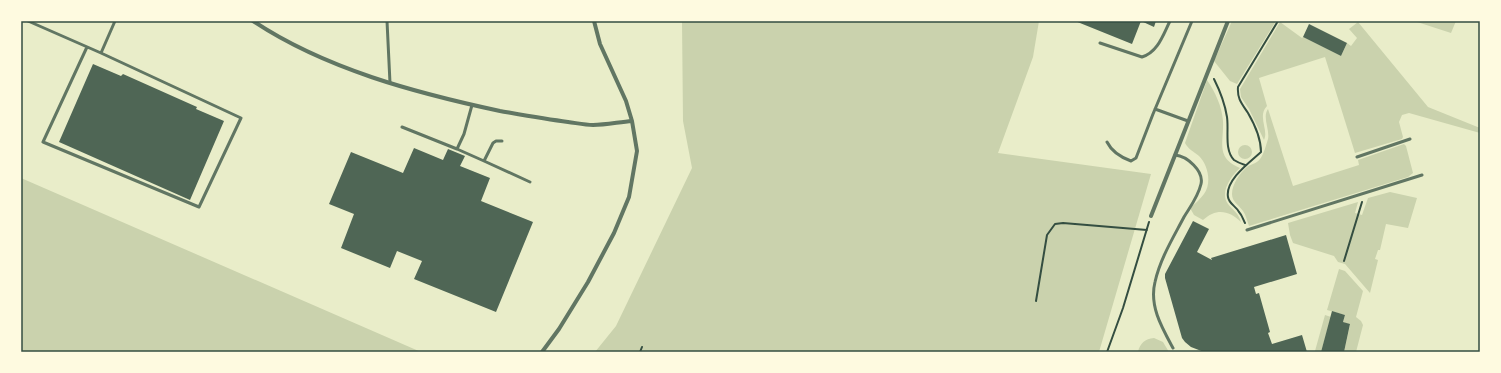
<svg xmlns="http://www.w3.org/2000/svg" width="1501" height="373" viewBox="0 0 1501 373" font-family="Quicksand,sans-serif">
<rect width="100%" height="100%" fill="#e9edc9"/>
<!-- green -->
<path fill="#cad2ad" d="M682 21H1039L1033 57 998 153 1151 174 1099 352H595L616 326 692 168 683 121Z
M1232 21H1276L1237 84 1230 81 1214 61Z
M1414 21H1456L1451 33Z
M1280 22 1302 38 1303 37 1341 56 1347 43 1351 46 1357 38 1349 29 1358 22 1428 107 1480 128V133L1409 113 1402 115 1399 122 1403 137 1402 139 1355 153 1325 57 1259 78 1267 106C1257 116 1269 130 1264 140L1249 109 1241 97 1240 89Z
M1207 80C1215 92 1222 106 1223 121 1224 142 1215 158 1240 168 1232 175 1219 192 1228 204 1233 210 1239 214 1241 222 1229 210 1216 208 1203 220L1194 215 1190 208C1195 204 1200 199 1204 194 1212 183 1208 165 1199 156 1193 151 1188 149 1185 143Z
M1268 109 1293 186 1359 165 1358 160 1404 144 1406 146 1413 173 1408 177 1249 226C1247 221 1246 215 1243 211 1239 205 1232 202 1232 194 1232 184 1240 173 1247 167 1251 164 1256 164 1260 159 1264 154 1266 145 1268 139 1270 130 1262 117 1268 109Z
M1238 152a7 7 0 1 1 14 0a7 7 0 1 1-14 0Z
M21 178 421 352H21Z
M1390 192 1417 198 1408 228 1386 224 1380 250H1378L1375 259 1378 260 1370 293 1345 264 1338 262 1334 256 1293 243 1290 235 1288 223 1358 202 1355 213 1362 215 1368 198Z
M1339 269 1345 271 1363 291 1356 317 1361 321 1363 325 1356 352H1344L1350 325 1343 322 1345 315 1327 310Z
M1325 315 1331 317 1321 352 1315 351Z
M1154 338 1163 342 1169 352H1138C1140 343 1145 339 1154 338Z"/>
<!-- building -->
<path fill="#4f6655" d="M1075 21H1156L1154 27 1141 21 1132 44Z
M1309 24 1347 43 1341 56 1303 37Z
M93 64 121 76 123 74 197 107 196 109 224 121 190 200 59 142Z
M414 148 443 160 448 149 465 156 460 166 490 178 481 201 533 222 496 312 414 279 422 261 397 251 390 268 341 248 354 214 329 204 351 152 403 173Z
M1193 221 1209 229 1197 252 1212 260 1211 258 1286 235 1297 274 1254 287 1256 294 1259 293 1270 332 1268 333 1272 344 1302 335 1307 352H1204L1191 347 1185 342 1182 338 1165 278V274Z
M1332 311 1345 315 1343 322 1350 324 1344 352H1321Z"/>
<g fill="none" stroke-linecap="round" stroke-linejoin="round">
<!-- path -->
<path stroke="#344e41" stroke-width="2" d="M1214 79C1220 91 1225 104 1227 117 1229 130 1224 150 1234 160 1237 162 1242 164 1245 165
M1245 223C1243 219 1242 215 1239 212 1236 206 1229 204 1228 197 1225 180 1250 162 1261 152 1261 139 1255 125 1248 113 1242 104 1237 99 1238 87L1278 21
M1344 261 1362 202
M1036 301 1047 235 1055 224 1063 223 1147 230
M640 352 642 347
M1107 352 1123 308 1149 222"/>
<!-- service -->
<path stroke="#617663" stroke-width="3" d="M28 21 101 53 115 21
M387 21 390 83
M1100 43 1142 57C1158 52 1163 35 1170 21
M87 47 43 142 199 207 241 118 101 53
M472 105 464 134 457 149 484 161
M1155 109 1188 121
M402 127 457 149
M502 141H496L493 143 484 161 530 182
M1107 142C1112 152 1120 157 1131 161L1136 158 1153 114 1192 21
M1357 157 1410 139
M1247 230 1422 175
M1173 348C1162 328 1149 306 1155 282 1160 259 1173 238 1184 217 1190 207 1198 197 1201 184 1204 171 1187 156 1175 155"/>
<!-- minor -->
<path stroke="#617663" stroke-width="4" d="M253 21C325 69 416 93 500 111 523 115 545 119 568 122 576 123 585 125 593 125 606 125 619 122 632 121
M1151 216 1228 21
M542 352 559 329 588 282 614 233 629 197 637 151 632 121 626 101 600 44 594 21"/>
</g>
<!-- border -->
<rect width="1501" height="373" fill="none" stroke="#fefae0" stroke-width="44"/>
<rect x="22" y="22" width="1457" height="329" fill="none" stroke="#344e41" stroke-width="1.5"/>
</svg>
